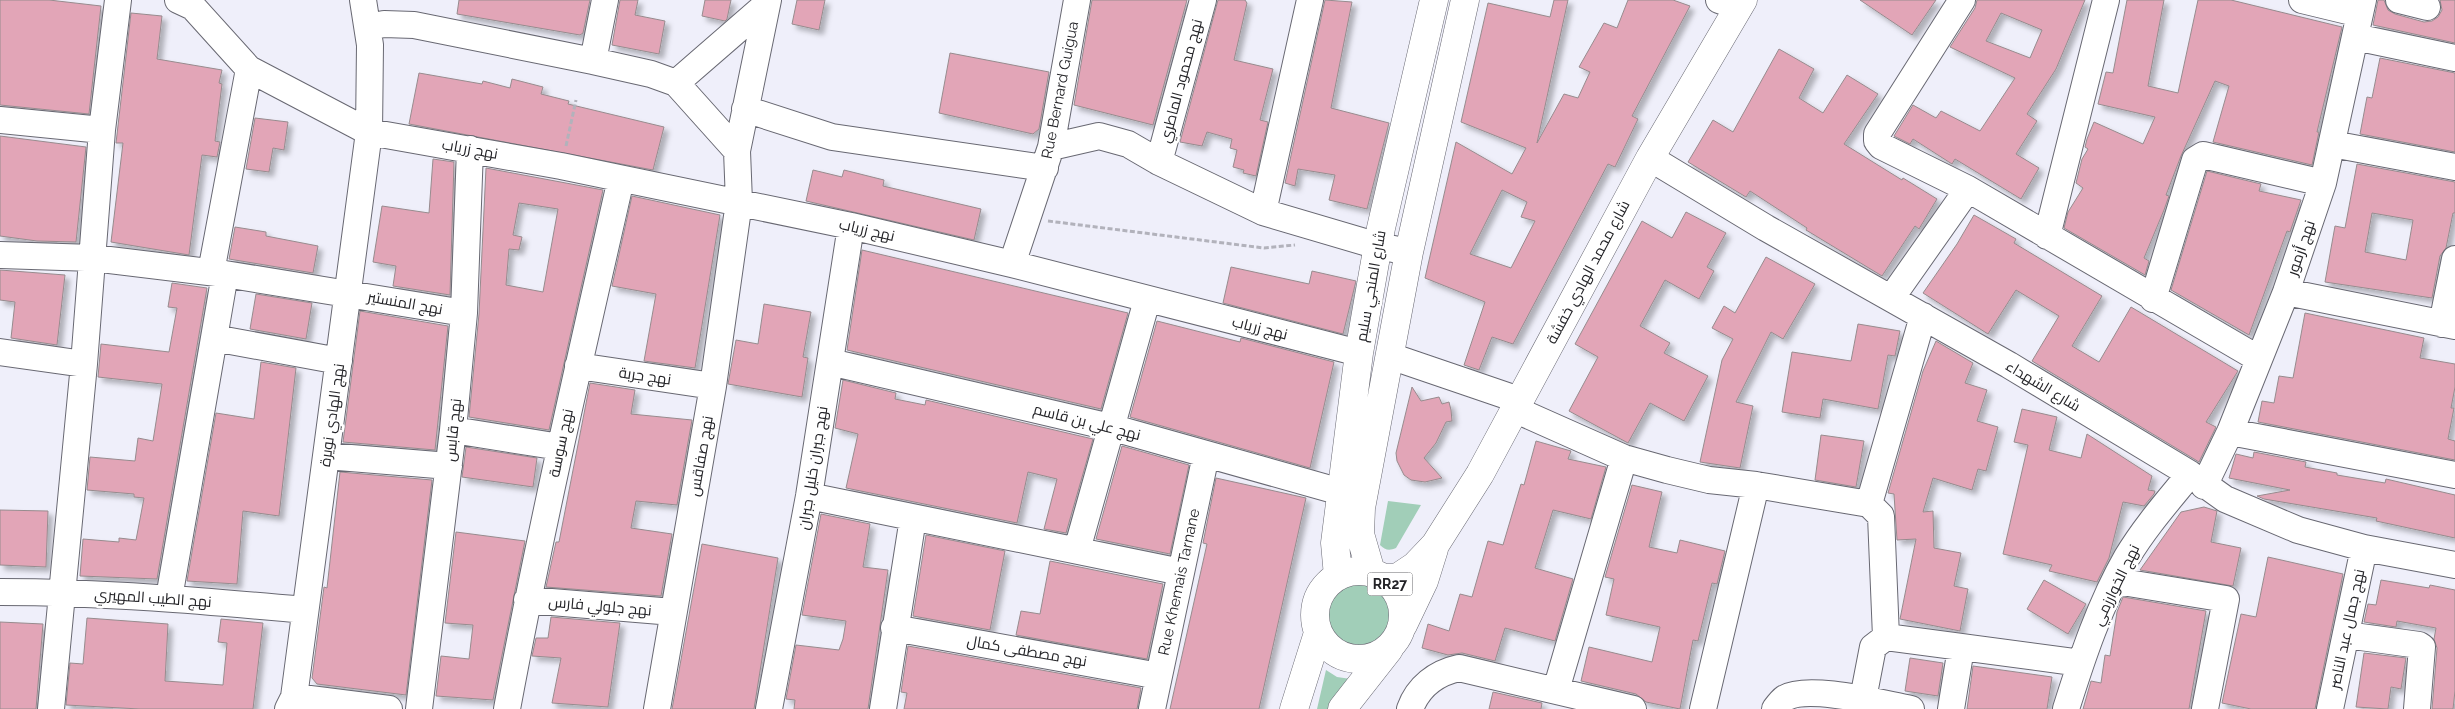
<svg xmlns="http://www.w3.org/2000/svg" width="2455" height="709" viewBox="0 0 2455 709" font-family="Raleway,Cairo,sans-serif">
<defs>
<filter id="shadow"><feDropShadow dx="4.5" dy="4.5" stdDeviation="2.5" flood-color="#0004"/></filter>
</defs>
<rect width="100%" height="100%" fill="#efeffa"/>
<!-- green -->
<path fill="#a1ceb8" d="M1388 501 1421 505 1396 548C1389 551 1385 550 1380 545Z
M1326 612a33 33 0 1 1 66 0a33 33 0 1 1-66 0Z
M1326 670 1337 677 1351 679 1334 709H1317Z"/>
<!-- building -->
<path fill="#e2a5b7" stroke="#978b8e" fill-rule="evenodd" filter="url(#shadow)" d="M0 0H49L101 6 89 114 0 105Z
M459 0H590L583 33 580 35 457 14Z
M620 0H638L635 15 665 21 659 54 612 45Z
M705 0H731L727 19 725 21 702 16Z
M797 0H825L819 30 792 24Z
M1092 0H1187L1153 125 1074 105Z
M1218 0H1245L1247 3 1234 60 1273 69 1260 120 1268 122 1256 176 1243 173 1244 170 1233 167 1237 150 1230 148 1232 139 1207 132 1202 146 1180 142Z
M1325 0 1352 2 1331 108 1389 123 1367 209 1329 200 1335 175 1298 169 1295 186 1285 183Z
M1554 0H1568L1537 143 1564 94 1578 98 1590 72 1579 67 1604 23 1617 28 1628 0H1673L1690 6 1632 116 1638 119 1615 167 1608 164 1513 344 1492 337 1479 370 1464 365 1485 302 1425 278 1456 142 1512 174 1526 148 1461 122 1488 3 1550 17ZM1502 190 1527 202 1521 217 1535 221 1511 268 1470 254Z
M1860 0H1936L1912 35Z
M1977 0H2085L2056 69 2027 114 2037 121 2016 154 2039 168 2021 199 1955 159 1952 164 1913 139 1910 144 1894 136 1913 105 1936 118 1941 111 1980 131 2015 78 1950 47 1975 8ZM2001 13 2042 30 2030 58 1986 41Z
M2127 0H2164L2148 86 2178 93 2198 0H2231L2342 27 2317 132H2319L2312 165 2213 142 2229 86 2215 81 2181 156 2166 195 2169 196 2164 210 2144 258 2149 261 2145 275 2064 228 2068 212 2083 188 2076 183 2082 159 2088 149 2085 147 2087 139 2094 122 2143 144 2155 117 2098 104 2106 72 2113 73Z
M2378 0H2384L2388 10 2395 14 2424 22 2432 21 2438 17 2442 10 2440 0H2455V43L2373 25Z
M131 13 162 16 157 59 222 70 219 83 222 84 215 141 220 142 217 157 202 155 189 255 111 242 123 143H116Z
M1779 49 1814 69 1799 98 1823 113 1847 75 1878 94 1844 144 1902 180 1903 178 1937 199 1919 229 1915 226 1882 276 1806 230 1807 228 1750 191 1746 197 1688 162 1713 120 1733 132Z
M950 53 1049 72 1039 129 1033 134 939 113Z
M2380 58 2455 73V152L2360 134 2367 97 2372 98Z
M419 73 482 84 483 81 510 88 512 79 543 87 541 94 569 101 568 104 664 127 653 170 409 124Z
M255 118 288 122 284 150 273 148 269 172 246 169Z
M0 136 86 147 76 242 37 241 0 236Z
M433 159 454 162 450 295 393 286 396 266 373 262 382 206 429 213Z
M2357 164 2455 182V213H2453L2446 248 2440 256 2432 298 2325 282 2335 226 2345 228ZM2372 213 2413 220 2406 260 2365 252Z
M486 168 603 190 549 430 469 417 479 314ZM519 203 558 209 543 292 506 285 509 249 519 250 522 237 513 235Z
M813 170 842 177 844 170 884 180 883 186 981 209 974 240 806 201Z
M2207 171 2261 184 2259 191 2301 200 2290 232 2287 231 2249 335 2171 290Z
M632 196 720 215 695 368 644 361 656 294 612 286Z
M1686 212 1726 233 1707 267 1714 271 1699 299 1665 280 1640 326 1670 343 1664 353 1708 376 1684 421 1650 403 1628 443 1569 411 1598 357 1575 344 1642 221 1672 238Z
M1974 215 2016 239 2014 243 2102 296 2072 346 2099 362 2131 307 2238 371 2206 422 2216 427 2199 462 2032 361 2059 316 2016 290 1988 334 1923 293 1957 244Z
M235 227 266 232V236L318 246 313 273 229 259Z
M862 250 1128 313 1101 409 847 350Z
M1766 257 1815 284 1783 339 1771 332 1736 402 1753 406 1740 468 1700 462 1722 360 1733 339 1712 328 1724 306 1735 313Z
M1231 267 1309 284 1312 271 1356 281 1343 334 1223 303Z
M0 270 65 275 57 345 11 338 15 302 0 300Z
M172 283 207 288 157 579 80 576 83 539 119 542V538L136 540 144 498 134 497V494L87 490 90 457 135 461 138 438 153 441 162 384 98 377 101 344 169 352 177 308 168 307Z
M256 294 312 303 306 339 250 329Z
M764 304 811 312 803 357 808 358 802 397 728 384 736 340 758 344Z
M360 311 448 326 435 450 343 442Z
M2305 313 2424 338 2420 358 2455 364V387L2451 408H2454L2448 439 2455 441V460L2258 422 2262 401 2274 403 2279 376 2293 378Z
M1157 321 1240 342 1241 338 1334 362 1310 468 1130 417Z
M1858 324 1900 331 1895 356 1888 355 1878 409 1823 399 1820 418 1782 412 1792 352 1851 361Z
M1936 341 1973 363 1965 383 1987 390 1977 421 1998 427 1986 471 1978 469 1972 490 1933 478 1923 512 1933 511 1934 548 1961 553 1954 586 1968 589 1960 631 1900 619 1916 539 1897 540 1894 494 1888 493 1923 371Z
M261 362 296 368 279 516 243 511 237 584 187 581 216 413 254 419Z
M843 380 896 393 895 399 925 405 926 400 1093 439 1066 533 1044 529 1057 479 1028 472 1017 523 846 488 858 434 835 428Z
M590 383 635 390 631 414 692 420 677 505 636 501 631 528 672 534 661 596 546 587 556 542H559Z
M1412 387 1421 401 1439 397 1442 404 1449 402 1451 410 1452 421 1446 422 1436 443 1424 458 1442 478 1425 482 1411 480 1404 475 1397 461 1396 453Z
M2022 409 2057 417 2049 450 2081 458 2087 434 2152 476 2148 490 2155 491 2154 494 2144 506 2123 502 2109 558 2097 582 2049 571 2052 565 2003 554 2028 445 2014 442Z
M1821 435 1864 441 1856 487 1815 480Z
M1536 441 1571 451 1568 459 1606 467 1591 519 1553 510 1535 568 1573 579 1555 641 1505 628 1495 661 1462 653 1448 655 1422 648 1428 624 1449 631 1460 594 1472 597 1488 541 1503 545 1521 484 1524 485Z
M1122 446 1189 465 1170 554 1096 539Z
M466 447 537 458 533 487 462 477Z
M2254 452 2306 462 2305 467 2337 473V475L2385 483 2386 479 2455 495V538L2376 521 2377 518 2264 499 2257 496 2290 490 2229 478 2236 454 2253 458Z
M340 472 432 480 406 695 317 684 312 678 324 587 327 588Z
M1216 478 1306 498 1259 709H1170L1207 544 1203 543Z
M1632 485 1662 492 1649 547 1677 553 1680 540 1725 551 1717 584 1712 583 1698 641 1693 640 1680 709 1646 702 1636 694 1581 681 1589 647 1652 662 1660 627 1606 615 1614 579 1605 577Z
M2204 507 2217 511 2211 542 2241 548 2233 586 2140 570 2181 512Z
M0 510 48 511 46 567 0 565Z
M821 514 870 524 863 567 888 570 868 709H794L795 700 786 699 796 645 839 650 843 639 846 621 802 615Z
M456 532 525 541 493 700 436 696 441 656 469 659 473 625 445 623Z
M926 535 1005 551 990 630 913 616Z
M702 544 778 558 754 709H672Z
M2268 557 2343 574 2315 709H2251L2222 703 2241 614 2256 617Z
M1050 561 1163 584 1147 659 1016 635 1021 611 1040 614Z
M2044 580 2086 604 2068 634 2027 609Z
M2381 580 2429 588 2430 585 2455 590V691L2453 709H2432L2437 648 2434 639 2436 628 2397 621 2396 627 2364 622 2368 604 2376 605Z
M2123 597 2206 611 2189 709H2083L2091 681 2101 683 2105 655 2110 656 2117 612Z
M551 617 620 623 608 707 552 703 561 658 532 656 536 638H548Z
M87 618 168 624 165 681 223 685 227 643 218 642 221 619 263 623 253 709H140L66 705 70 663 83 664Z
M0 622 43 624 36 709H0Z
M908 646 1141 688 1137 709H904L907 693 901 692Z
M2364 653 2406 658 2401 689 2391 687 2388 709 2356 707Z
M1910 658 1943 663 1938 696 1905 691Z
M1973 666 2052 677 2047 709H1967Z
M1493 692 1542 703 1541 709H1489Z"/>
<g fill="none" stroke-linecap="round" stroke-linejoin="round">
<!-- minor casing -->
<g stroke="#686872" stroke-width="28">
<path id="minor" d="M178 0 193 7 249 69 369 132 561 166 851 226 1012 264 1359 353
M605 0 593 61 651 74 676 83 737 151
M1719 0 1739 7
M1962 0 1877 134V141L1881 146 1968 189 2259 359
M2302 0 2360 14
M2399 0 2427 7
M368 27 384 24 414 25 593 61
M2355 37 2455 58
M676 83 767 4
M745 109 832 137 1045 168
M0 120 102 130
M2332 144 2455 167
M1051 147 1099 136 1128 144 1159 162 1263 212 1378 246 1409 252
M1650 158 1766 228 2009 365 2190 474 2225 499 2298 530 2364 548 2455 565
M1159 162 1203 0
M1263 212 1310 0
M2047 236 2106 0
M0 255 93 258 225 274 464 313
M1012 264 1051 147 1077 0
M211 272 249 69
M2286 292 2455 326
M1892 297 1968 189
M2153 299 2195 160 2203 155 2323 183
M2442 324 2455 259
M214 338 225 274
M0 352 84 364
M1390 356 1519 400
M830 362 1110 427 1341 492
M578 366 713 386
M1514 409 1624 458 1667 470 1709 480 1756 485 1869 504 1881 516 1886 637 2081 663
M453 430 560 447
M2230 432 2455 475
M326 456 449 466
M2204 486 2230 432 2286 292 2323 183 2363 0
M809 496 1181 572
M1869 504 1923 316
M1077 550 1147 300
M2116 581 2226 599 2205 709
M0 592C102 592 204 601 305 610
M169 598 214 338 339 361
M527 600 673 612
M894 628 1159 676
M2346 635 2419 645 2422 647 2417 709
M1556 690 1624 458
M294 697 389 709
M51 709 84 364 102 130 118 0
M288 709 294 697 369 132 370 45 363 0
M419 709 453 430 464 313 470 149
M507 709C540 531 581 355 621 179
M657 709 713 386 739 202 737 151 768 0
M769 709 809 496 851 226
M883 709 913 518
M1152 709 1206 455
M1410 709C1418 687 1436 673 1459 668L1633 709
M1703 709 1756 485
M1775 709C1778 705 1782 700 1785 698 1809 684 1883 704 1911 709
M1861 709 1873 647 1886 637
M1951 709 1961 648
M2066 709C2082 658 2100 604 2127 557 2145 527 2168 501 2190 474
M2330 709 2364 548"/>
</g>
<!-- major casing -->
<g stroke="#686872" stroke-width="29">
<path id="major" d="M1315 615a44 44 0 1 1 88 0a44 44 0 1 1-88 0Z
M1371 572 1360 534 1361 508 1409 252 1465 0
M1338 576 1335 543 1359 353 1381 228 1434 0
M1384 578H1397L1415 566 1435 545 1480 474 1650 158 1743 0
M1403 625 1424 581 1434 549
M1294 709 1318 633
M1342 709 1389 649"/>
</g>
<!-- path -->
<path stroke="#b2b2bb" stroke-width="3" stroke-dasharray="5 2.5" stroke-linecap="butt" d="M566 146 576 100
M1048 221 1264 248 1295 245"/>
<!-- minor -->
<use href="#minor" stroke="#fff" stroke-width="26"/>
<!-- major -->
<use href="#major" stroke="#fff" stroke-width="28"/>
</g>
<g text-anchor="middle" stroke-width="5" stroke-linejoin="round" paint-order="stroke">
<!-- shield labels -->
<rect fill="#fff" stroke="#656568" stroke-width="1" x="1367.5" y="572.5" width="45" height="23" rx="4"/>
<g font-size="14" font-weight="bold" fill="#232327">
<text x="1390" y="589">RR27</text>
</g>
<!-- street labels -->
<g font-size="15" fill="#232327" stroke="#fff">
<text transform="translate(1181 81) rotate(-75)" y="5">نهج محمود الماطري</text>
<text transform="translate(1060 90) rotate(-79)" y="5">Rue Bernard Guigua</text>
<text transform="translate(470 149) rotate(10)" y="5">نهج زرياب</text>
<text transform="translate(867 230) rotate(13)" y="5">نهج زرياب</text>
<text transform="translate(2301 248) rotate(-71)" y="5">نهج أزمور</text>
<text transform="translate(1588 272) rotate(-62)" y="5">شارع محمد الهادي خفشة</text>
<text transform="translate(1371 286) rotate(-80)" y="5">شارع المنجي سليم</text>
<text transform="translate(405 303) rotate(10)" y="5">نهج المنستير</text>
<text transform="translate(1260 328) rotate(14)" y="5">نهج زرياب</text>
<text transform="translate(645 376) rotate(8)" y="5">نهج جربة</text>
<text transform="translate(2043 386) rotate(31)" y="5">شارع الشهداء</text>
<text transform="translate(332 415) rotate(-82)" y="5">نهج الهادي نويرة</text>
<text transform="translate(1087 422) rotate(14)" y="5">نهج علي بن قاسم</text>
<text transform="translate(453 430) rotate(-84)" y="5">نهج قابس</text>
<text transform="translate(561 443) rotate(-78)" y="5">نهج سوسة</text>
<text transform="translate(701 456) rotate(-80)" y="5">نهج صفاقس</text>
<text transform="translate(813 468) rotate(-81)" y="5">نهج جبران خليل جبران</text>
<text transform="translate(1179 582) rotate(-78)" y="5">Rue Khemais Tarnane</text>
<text transform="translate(2116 585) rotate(-64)" y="5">نهج الخوارزمي</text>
<text transform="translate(153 598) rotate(4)" y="5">نهج الطيب المهيري</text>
<text transform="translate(600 606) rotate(5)" y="5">نهج جلولي فارس</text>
<text transform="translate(2347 629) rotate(-78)" y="5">نهج جمال عبد الناصر</text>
<text transform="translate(1027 651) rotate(10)" y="5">نهج مصطفى كمال</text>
</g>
</g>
</svg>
